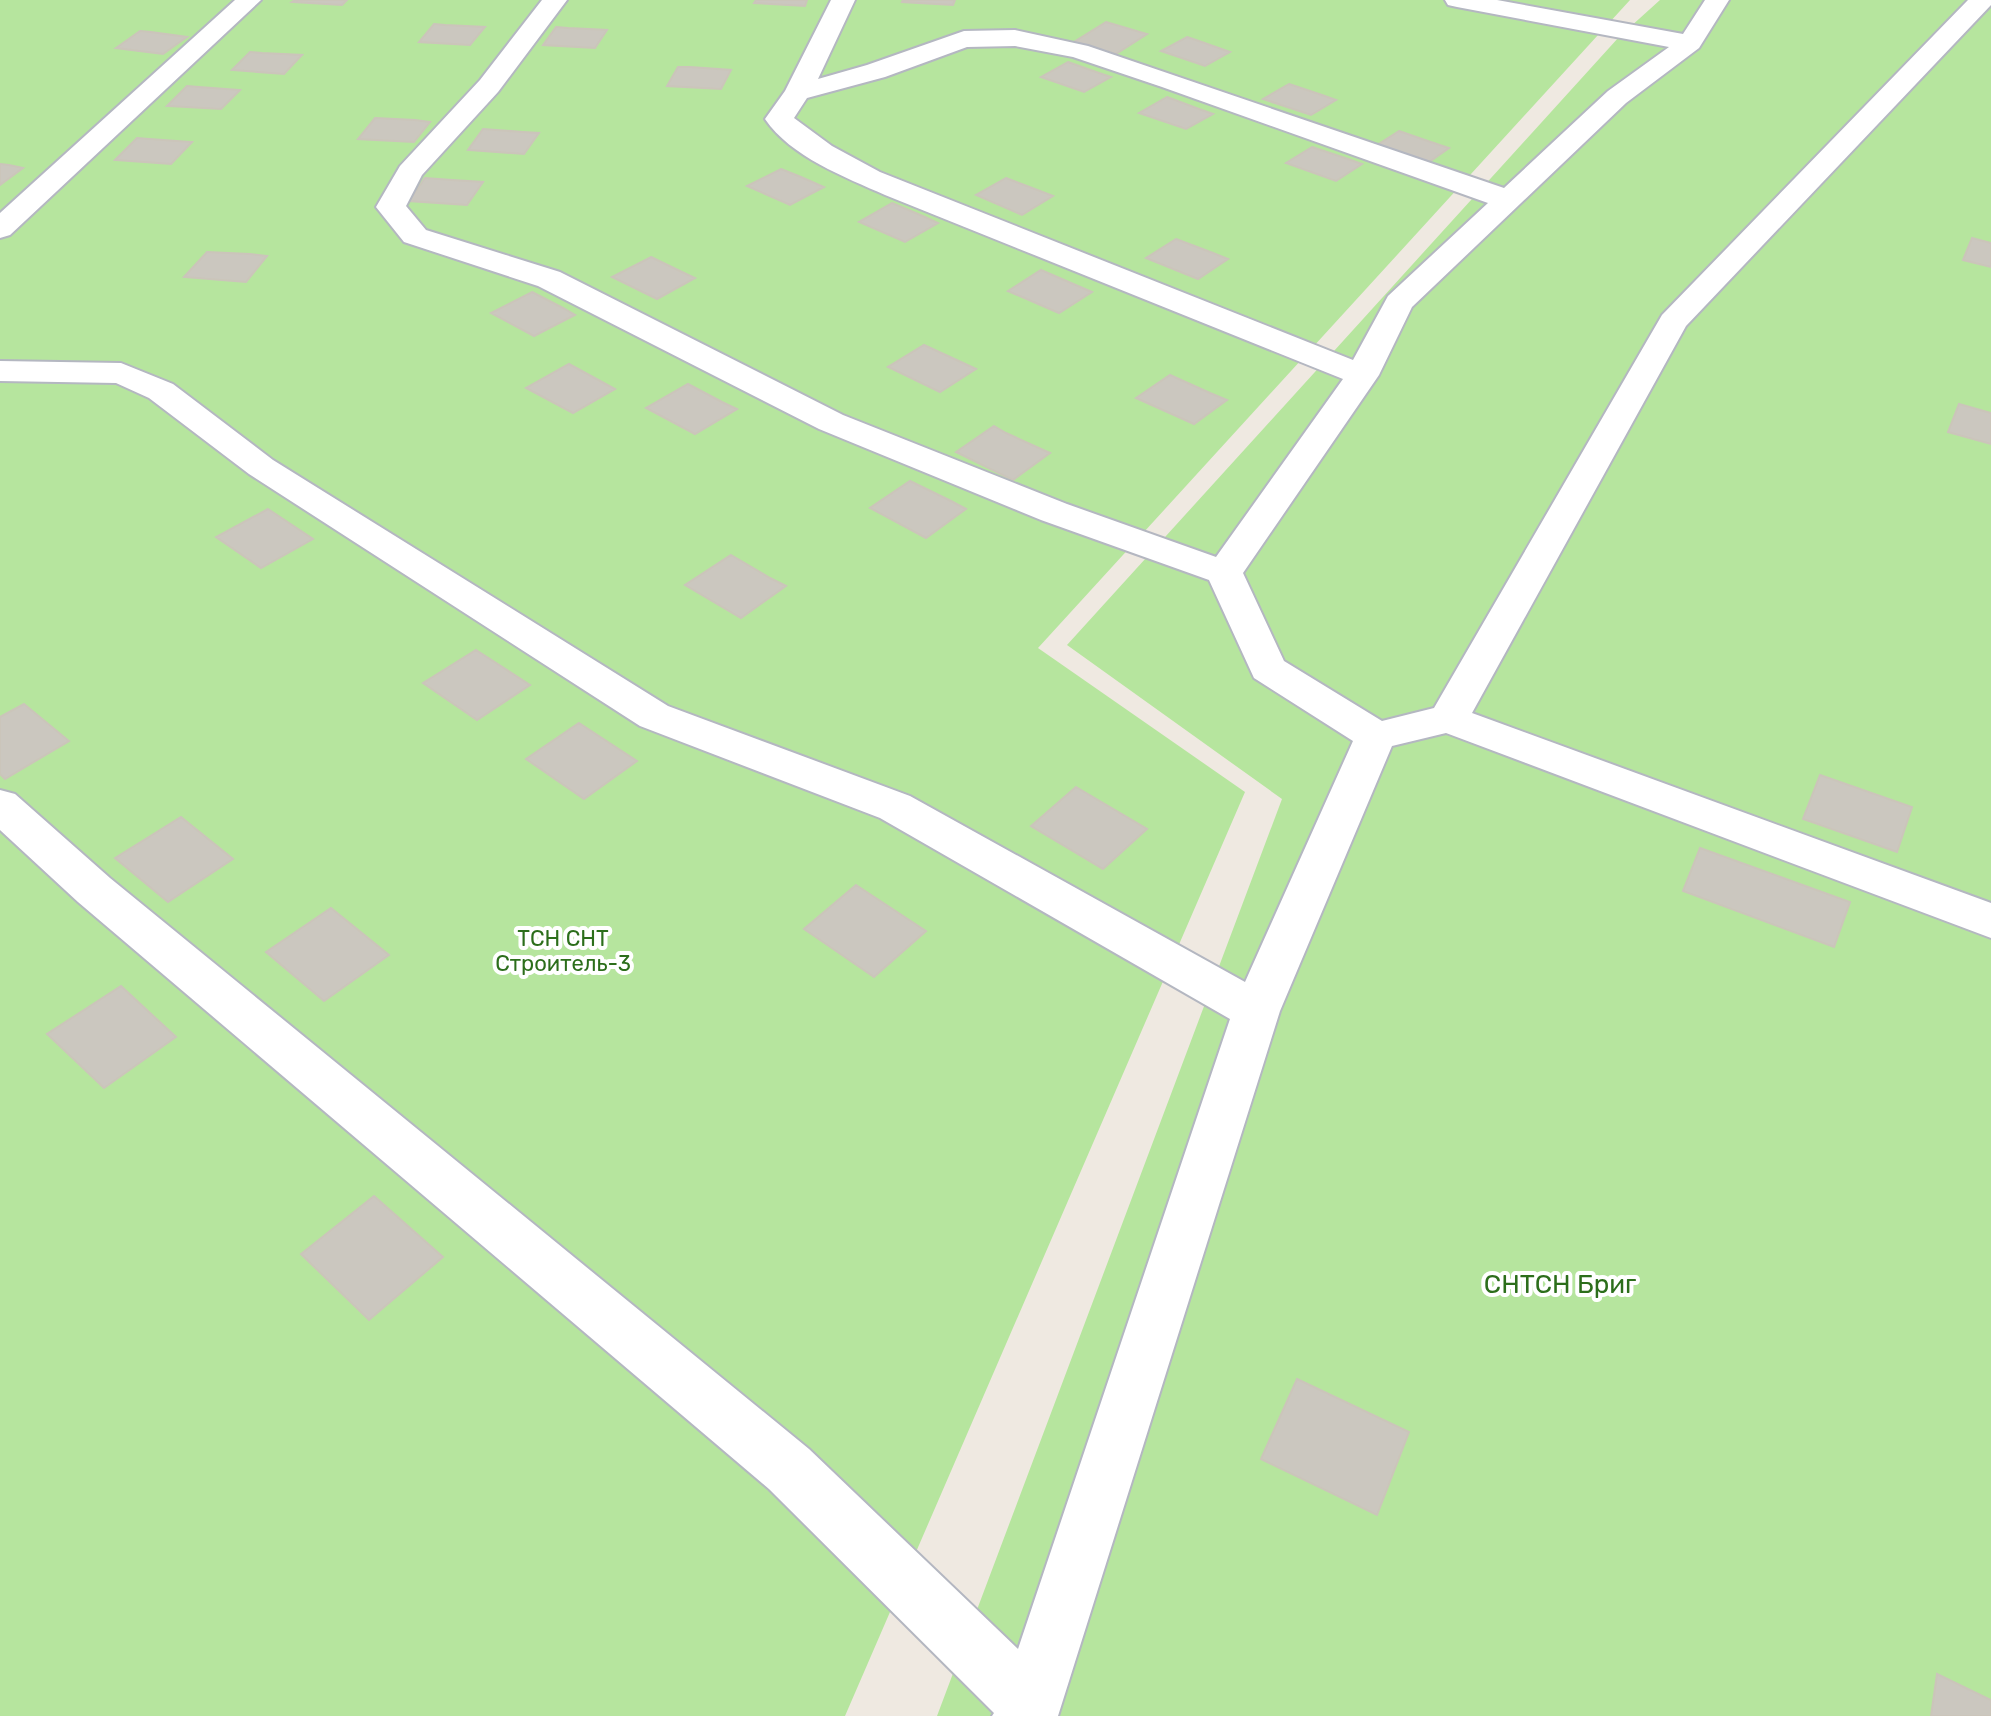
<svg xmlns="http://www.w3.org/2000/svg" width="1991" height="1716" viewBox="0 0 1991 1716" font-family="Rubik,sans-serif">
<rect width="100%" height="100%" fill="#efe9e1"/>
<!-- green -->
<path fill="#b6e59e" d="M0 0H1630L1038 648 1245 792 845 1716H0Z
M1660 0H1991V1716H937L1282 799 1067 645 1619 37Z"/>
<!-- building -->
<path fill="#cbc7bf" stroke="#cbc5ba" stroke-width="2" d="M295 0H347L342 5 292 2Z
M756 0H807L805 6 754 3Z
M903 0H955L953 5 902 2Z
M1106 22 1147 34 1116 54 1074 42Z
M434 24 445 25 485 27 470 45 419 42Z
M556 27 568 28 607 30 595 48 543 45Z
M140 31 151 32 187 37 163 54 116 48Z
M1187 37 1196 40 1230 52 1205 66 1161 51Z
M250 52 262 53 302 55 284 74 232 70Z
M1068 62 1099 73 1111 77 1084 92 1041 77Z
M678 67H690L731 70 721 89 667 86Z
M1289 84 1322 95 1336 100 1311 115 1263 99Z
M187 86 199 87 240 90 221 109 167 106Z
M1167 97 1199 109 1213 114 1186 129 1139 113Z
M375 118 415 120 430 122 414 142 358 139Z
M483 129 523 132 539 133 524 154 468 150Z
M1399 131 1422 139 1449 148 1425 165 1374 147Z
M137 138 149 139 192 142 171 164 115 160Z
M1312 147 1348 159 1362 164 1336 181 1286 163Z
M0 164 9 165 23 168 0 185Z
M781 169 801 177 824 187 790 205 747 186Z
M425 178 452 180 483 182 467 205 409 201Z
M1006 178 1040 191 1053 196 1022 215 976 195Z
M892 203 925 217 938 223 905 242 859 222Z
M1972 238 1991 243V267L1963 260Z
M1176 239 1213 253 1228 259 1198 279 1146 258Z
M207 252 250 254 267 256 246 282 184 277Z
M651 257 682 272 695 278 657 299 612 277Z
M1041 270 1078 286 1092 292 1059 313 1008 291Z
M532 292 563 308 575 315 534 336 491 313Z
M924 345 961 362 976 369 940 392 888 367Z
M569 364 602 382 615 389 573 413 526 388Z
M1170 375 1210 393 1227 400 1194 424 1136 398Z
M688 384 722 402 737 409 695 434 646 408Z
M1959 404 1991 413V444L1948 432Z
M994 426 1006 433 1050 453 1013 480 956 452Z
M910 481 951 501 966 509 926 538 870 508Z
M268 509 313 539 261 568 216 537Z
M731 555 770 578 786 586 741 618 685 585Z
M476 650 530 685 477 720 423 683Z
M24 704 69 741 5 779 0 774V717Z
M579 723 637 761 584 799 526 759Z
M1820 775 1912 807 1897 852 1803 819Z
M1076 787 1147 829 1103 869 1031 826Z
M181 817 233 859 168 902 115 858Z
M1700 848 1850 902 1834 947 1683 891Z
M856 885 926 931 874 977 804 929Z
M331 908 389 955 324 1001 266 952Z
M121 986 176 1037 104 1088 47 1034Z
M374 1196 443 1257 369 1320 301 1254Z
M1297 1379 1409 1432 1377 1515 1261 1459Z
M1937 1674 1991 1700V1716H1931Z"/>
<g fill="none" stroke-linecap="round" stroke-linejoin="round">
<!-- minor casing -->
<g stroke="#b4b7c1" stroke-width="4">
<path id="minor" d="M235 0H261L10 235 0 238V213Z
M542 0H567L498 92 422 175 406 206 426 230 560 272 843 415 1067 504 1216 557 1343 379 885 195C845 177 791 157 765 119L785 91 831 0H855L818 79 867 65 964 31 1015 30 1088 46 1504 188 1608 91 1669 47 1457 7 1448 5 1445 0H1497L1683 34 1705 0H1729L1699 48 1626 103 1412 307 1379 375 1243 573 1284 661 1382 721 1434 708 1662 315 1968 0H1991V5L1686 326 1472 713 1991 903V938L1446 733 1392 746 1280 1011 1058 1716H992L994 1713 769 1489 78 902 0 830V790L15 794 110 878 809 1449 1018 1649 1230 1019 880 818 640 726 249 474 149 398 116 383 0 381V361L121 363 173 384 273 460 668 706 910 796 1245 982 1353 741 1254 678 1209 580 1041 520 819 429 538 286 404 242 376 207 400 166 480 80ZM1015 46 1073 57 1162 87 1488 203 1388 296 1353 360 880 172 832 146 794 118 807 98 885 77 967 47Z"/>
</g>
<!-- minor -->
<use href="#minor" fill="#fff" fill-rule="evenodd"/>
</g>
<g text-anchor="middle" stroke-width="8" stroke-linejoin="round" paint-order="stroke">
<!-- park labels -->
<g font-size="22" fill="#2c6e1b" stroke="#fff">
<text x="563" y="946">ТСН СНТ<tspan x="563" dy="25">Строитель-3</tspan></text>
</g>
<!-- near-park labels -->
<g font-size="26" fill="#2c6e1b" stroke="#fff">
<text x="1560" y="1293">СНТСН Бриг</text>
</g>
</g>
</svg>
